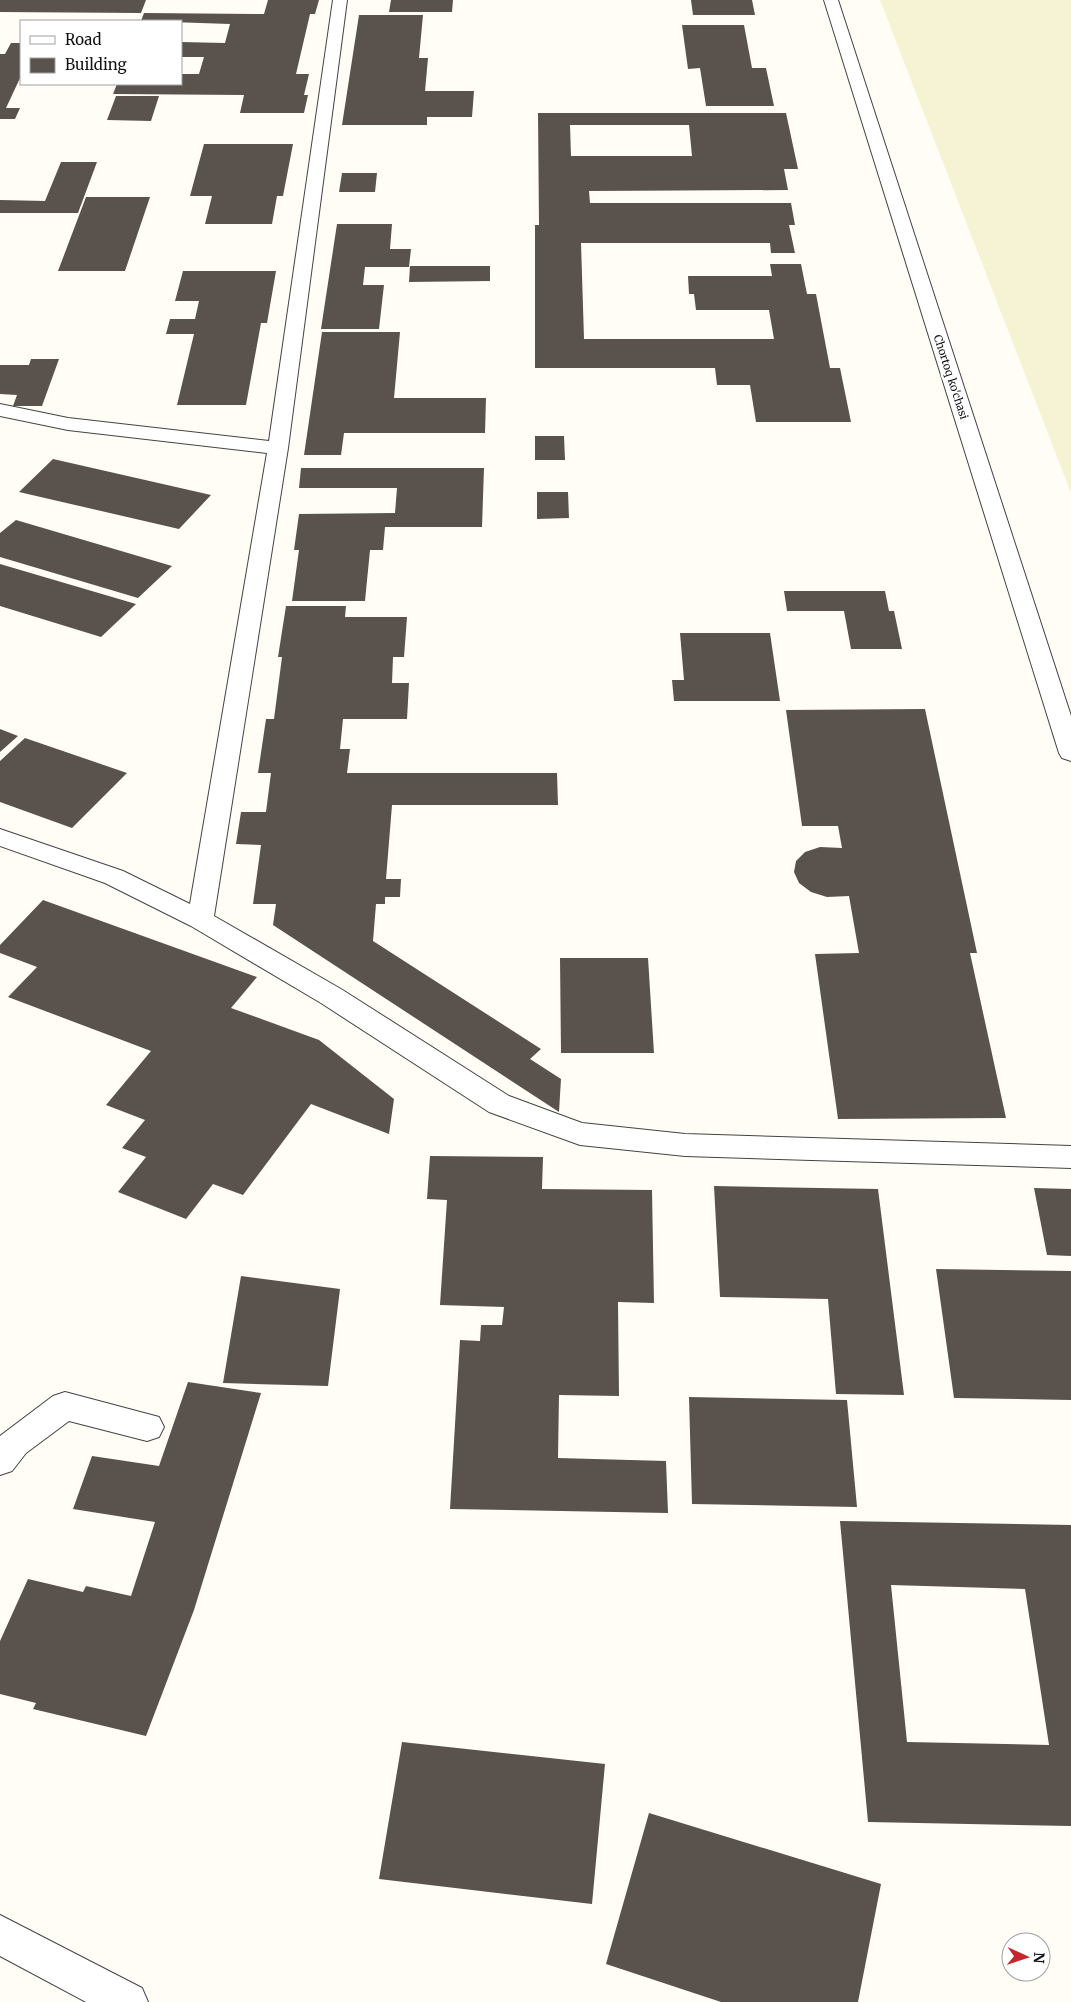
<svg xmlns="http://www.w3.org/2000/svg" width="1071" height="2002" viewBox="0 0 1071 2002" font-family="Merriweather,serif">
<rect width="100%" height="100%" fill="#fffdf5"/>
<!-- farmland -->
<path fill="#f6f3d4" d="M880 0H1071V493Z"/>
<!-- building -->
<path fill="#5a524d" fill-rule="evenodd" d="M0 0H146L141 13 0 12Z
M268 0H319L315 14H310L296 74H309L304 95H308L304 113H240L244 95 113 94 117 84H181V74H199L204 57H181V42L225 43 230 24 141 21 144 13 264 14Z
M391 0H453L452 12H389Z
M691 0H752L755 15H693Z
M359 15H423L419 58H428L425 91H474L472 117H427V125H342Z
M682 25H744L752 68H766L774 106H706L700 68 688 69Z
M11 43H21V76L6 108H20L15 119H0V54H5Z
M116 96H159L151 121 107 120Z
M538 113H786L798 169H784L788 190 589 191 590 203H791L795 225H789L795 253H771L770 243H581L584 339H774L769 310H696L694 294H689L688 276H772L770 264H801L807 294H816L830 368H840L851 422H756L750 385H717L715 368H535V225H539ZM570 125H689L692 156H571Z
M204 144H293L283 196H277L272 224H205L212 196H190Z
M61 162H97L78 213H0V200L45 201Z
M342 173H377L375 192H339Z
M86 197H150L125 271H58Z
M337 224H392L390 249H411L409 267H365L363 285H384L379 329H321Z
M410 266H490V281L409 282Z
M183 271H276L267 323H261L246 405H177L194 334H166L170 319H195L199 301H175Z
M322 332H400L394 398H486L485 433H344L341 455H304Z
M31 359H59L42 406H13L17 395 0 394V365H29Z
M535 436H564L565 460H535Z
M53 459 211 495 179 529 19 492Z
M301 468H484L482 527H385L383 550H370L365 601H292L299 550H294L299 514 395 513 397 488H299Z
M537 492H568L569 518 537 519Z
M16 520 172 566 138 598 0 557V533Z
M0 564 136 604 101 637 0 606Z
M784 591H885L889 611H894L902 649H851L844 611H787Z
M286 606H346L345 617H407L404 657H393L392 683H409L407 719H343L340 749H350L347 773H557L558 805H392L386 879H401L400 897H385V904H376L373 941 541 1049 530 1059 561 1079 559 1112 273 925 276 904H253L261 845 236 844 241 812H266L271 773H258L266 719H274L282 657H278Z
M680 633H770L780 701H674L672 680H684Z
M925 709 977 953H970L1006 1118 838 1119 815 954 859 953 849 896 827 897 811 892 799 883 794 872 796 861 805 852 820 847 842 848 838 826H802L786 710Z
M0 729 18 736 0 752Z
M25 738 127 773 72 828 0 802V761Z
M43 900 257 977 231 1008 319 1040 394 1099 389 1134 311 1104 243 1195 213 1184 186 1219 118 1192 146 1157 122 1148 145 1120 106 1105 151 1051 8 997 37 967 0 953V945Z
M560 958H648L654 1053H561Z
M430 1156 543 1157 542 1189 652 1190 654 1303 618 1302 619 1396 559 1395 558 1458 666 1461 668 1513 450 1509 460 1340 480 1341 481 1325H502L504 1307 440 1305 447 1200 427 1199Z
M714 1186 878 1189 904 1395 836 1394 828 1299 720 1297Z
M1034 1188 1071 1189V1256L1047 1255Z
M936 1269 1071 1271V1400L954 1398Z
M241 1276 340 1289 328 1386 223 1383Z
M188 1382 261 1393 194 1610 146 1736 33 1709 36 1703 0 1694V1641L28 1579 83 1592 86 1586 131 1596 155 1522 73 1509 92 1456 159 1466Z
M689 1397 847 1400 857 1507 692 1504Z
M840 1521 1071 1525V1826L868 1822ZM891 1585 1025 1589 1049 1745 907 1742Z
M402 1742 605 1764 592 1904 379 1879Z
M649 1813 881 1884 858 2002H721L606 1964Z"/>
<g fill="none" stroke-linecap="round" stroke-linejoin="round">
<!-- minor casing -->
<g stroke="#444" stroke-width="2">
<path id="minor" d="M333 0H347L288 448 214 916 341 989 509 1096 582 1123 685 1134 1071 1146V1168L685 1156 580 1145 489 1112 321 1003 191 926 105 883 0 846V829L123 871 190 904 267 453 68 430 0 416V404L68 418 269 441Z
M824 0H838L1071 716V761L1062 758 1059 753Z
M65 1392 159 1417 164 1427 159 1437 147 1441 69 1421 26 1453 12 1471 0 1475V1436L53 1396Z
M0 1915 142 1988 148 2002H86L0 1956Z"/>
</g>
<!-- minor -->
<use href="#minor" fill="#fff" fill-rule="evenodd"/>
</g>
<g text-anchor="middle" stroke-width="5" stroke-linejoin="round" paint-order="stroke">
<!-- far-street labels -->
<g font-size="11" fill="#111" stroke="#fff">
<text transform="translate(951 377) rotate(72)" y="4">Chortoq ko'chasi</text>
</g>
</g>
<!-- legend -->
<rect x="20" y="20" width="162" height="65" fill="#ffffff" stroke="#a0a0a0"/>
<rect x="30" y="36" width="25" height="8" fill="#ffffff" stroke="#a0a0a0"/>
<text x="65" y="45" font-size="15" fill="#111111">Road</text>
<rect x="30" y="58" width="25" height="15" fill="#5a524d" stroke="#a0a0a0"/>
<text x="65" y="70" font-size="15" fill="#111111">Building</text>
<!-- north arrow -->
<g transform="translate(1026 1957) rotate(93)"><circle r="24" fill="#ffffff" stroke="#a0a0a0"/>
<path d="M0-4L9 19L0 12L-9 19Z" fill="#c4262e"/>
<text y="-8" font-size="14" font-weight="bold" text-anchor="middle" fill="#111111">N</text>
</g>
</svg>
